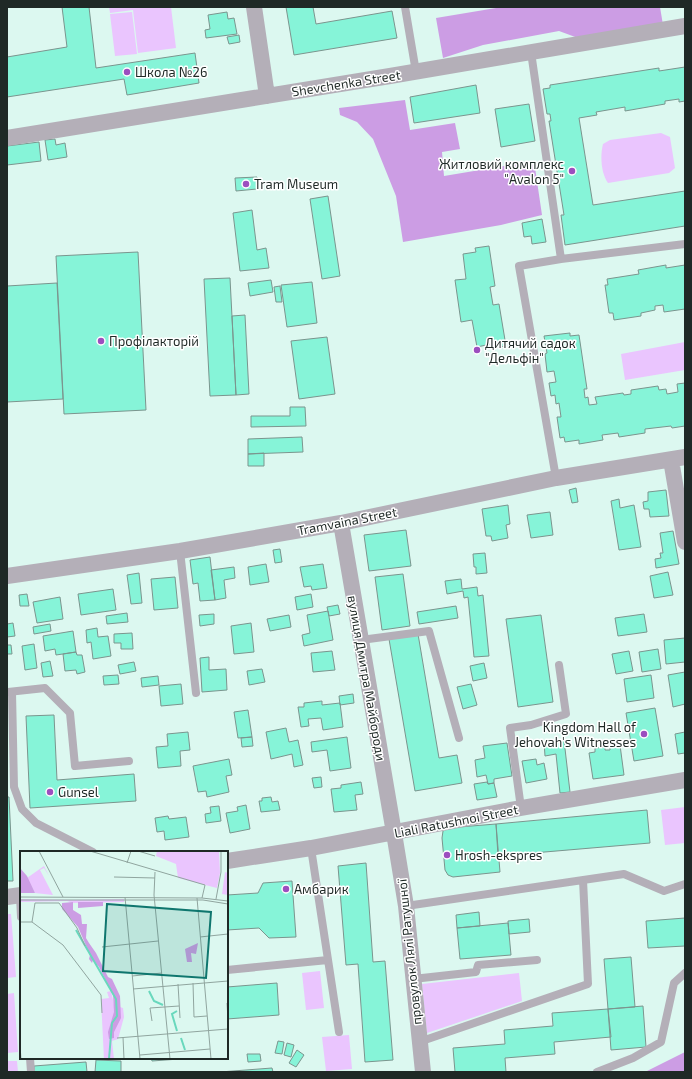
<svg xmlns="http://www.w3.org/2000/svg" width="692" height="1079" viewBox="0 0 692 1079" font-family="'Exo 2',sans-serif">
<rect width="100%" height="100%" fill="#dcf8f0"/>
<!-- green -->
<path fill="#eac5fe" d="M109 7H171L176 48 138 53 133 10 110 13Z
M132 12 137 54 115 56 110 14Z
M661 133 670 137 675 168 669 173 608 183C601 173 600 156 603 144L610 140Z
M685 342V370L625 380 621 354Z
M685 807V843L665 845 661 810Z
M7 914H11L16 977 7 978Z
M320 971 324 1008 306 1010 302 973Z
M519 973 522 1001 427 1033 422 984Z
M14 993 18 1052 7 1053V994Z
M349 1035 352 1069 326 1071 322 1037Z
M7 1061H17L18 1072H7Z"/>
<!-- forest -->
<path fill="#cc9de4" d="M502 7H660L663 25 578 38 559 31 483 45 443 58 436 18Z
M405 100 410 130 455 123 460 149 442 152 444 176 534 161 542 215 501 225 403 242 396 196 373 139 357 122 340 115 339 108Z
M685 1052V1072H645Z"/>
<!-- building -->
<path fill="#86f4d8" stroke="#7b958e" d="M62 7H89L96 68 195 53 199 83 127 95 124 79 7 97V57L67 47Z
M286 7H313L316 24 392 11 397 38 294 55Z
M227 12 228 19 234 18 237 34 206 38 205 30 210 29 208 15Z
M239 35 240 42 229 44 227 37Z
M685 67V101L679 102V99L665 101V104L625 111V107L596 112 597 115 579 118 593 205 685 191V226L565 245 561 215H564L549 121H551L550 114H547L543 89 550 88V85L659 68V71Z
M476 85 480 113 414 123 410 97Z
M529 104 535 141 501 147 495 109Z
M55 139 56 145 65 143 67 157 48 160 45 140Z
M39 142 41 161 7 165V146Z
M257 177V189L236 191 235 178Z
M328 196 340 276 322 279 310 199Z
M252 210 257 250 266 248 269 268 240 271 233 213Z
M542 219 546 242 532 244 531 236 524 237 522 223Z
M489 246 495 286 490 287 493 305 499 304 506 346 492 348 491 344 477 347 472 320 461 322 455 280 466 279 463 254 476 252 475 248Z
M138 252 146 410 64 414 56 256Z
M666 265V268L685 265V309L664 312 663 305 655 306V310L641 313V316L614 320 613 313H609L605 285H608L607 279 639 274 638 270Z
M230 278 236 395 210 396 204 279Z
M271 280 273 292 250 296 248 283Z
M312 282 317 323 287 327 281 285Z
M57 283 63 399 7 402V286Z
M280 286 282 302H276L274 287Z
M245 315 249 394 236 395 232 316Z
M570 333V336L579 335 587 389H584L585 398 588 397 589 405 597 404 595 397 623 393 624 395 631 394V390L658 386 659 390 666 389 667 394 678 392 677 384 685 383V426L672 428 671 426 645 429V433L619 437 618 433 602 435 603 440 579 444V440L565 442 564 437 560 438 557 417H561L559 403 556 404 555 395 551 396 549 383 556 382 554 371 547 372 545 354 547 353 544 336Z
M327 337 335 394 299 399 291 341Z
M290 407H305L306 426 251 427V416H290Z
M302 437 303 452 248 454V439Z
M264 453V466H248V454Z
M576 488 578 502 572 503 569 490Z
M666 490 669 516 650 517 649 509H644L643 502 648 501V492Z
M619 499 620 508 634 505 641 547 619 550 611 501Z
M508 505 510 524 506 525 508 538 492 541 491 536H486L482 509Z
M550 512 553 535 531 538 527 515Z
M406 530 411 566 369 571 364 535Z
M673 531 679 564 656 568 655 559 661 558 660 553H663L660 533Z
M280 549 282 562 275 563 273 550Z
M485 553 487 573 476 574V567H474L473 554Z
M210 557 215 600 200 601 198 583 193 584 190 560Z
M266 564 269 582 250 585 248 567Z
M323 564 327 588 312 590 311 586 304 587 300 567Z
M234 567 235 578 224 580 226 598 215 600 211 570Z
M668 572 673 595 654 598 650 576Z
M139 573 142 603 131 604 127 575Z
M403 574 410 626 382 630 375 577Z
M175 577 178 608 154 610 151 579Z
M461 579 462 589 477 587 478 596 483 595 489 656 474 657 468 597 464 598 463 591 447 594 445 581Z
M113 589 116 610 81 615 78 594Z
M27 594 29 606H20L19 595Z
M311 594 313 607 297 610 295 597Z
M60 597 63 619 37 623 33 602Z
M338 605 340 614 329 616 327 607Z
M456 606 458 618 419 624 417 612Z
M328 611 333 640 304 646 302 635 310 633 307 615Z
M127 613 128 622 107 624 106 616Z
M214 614V624L200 626 199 615Z
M644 614 647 632 618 636 615 618Z
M289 615 291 627 270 631 267 619Z
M541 615 553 702 518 707 506 619Z
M13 623 15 636 7 637V624Z
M251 623 254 652 234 654 231 626Z
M50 624 51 631 34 634 33 627Z
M97 628 98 637 108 636 111 656 93 659 91 642 87 643 86 630Z
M73 631 76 652 56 655 55 649 45 651 43 636Z
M132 633 133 649H121V643H114V634Z
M418 634 439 758 457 755 462 783 415 791 389 639Z
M685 638V662L666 664 664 640Z
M34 644 37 668 25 670 22 646Z
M7 645H11L12 654H7Z
M658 649 661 669 642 672 639 652Z
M332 651 335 670 313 672 311 653Z
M629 651 633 671 616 674 612 654Z
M76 652 77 655H82L85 672 77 674 76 670 65 671 63 654Z
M209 657V670L226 669 227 690 202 692 200 658Z
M50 661 53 676 43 677 41 663Z
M134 662 136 671 120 674 118 665Z
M484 663 487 678 473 681 470 666Z
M262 669 265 682 249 685 247 671Z
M685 672V704L673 707 668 675Z
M118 675 119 684 104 685 103 676Z
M651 675 654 698 627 702 624 679Z
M158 676 159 685 142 687 141 678Z
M181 684 183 704 161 706 159 686Z
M471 684 477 705 463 709 457 687Z
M353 694 354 703 340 705 339 696Z
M322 701V705L340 703 343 727 323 730 321 718 308 719 309 726 301 727 298 707H304V703Z
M655 708 663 756 634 761 626 713Z
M248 710 252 737 238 738 234 712Z
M54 715 57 780 134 774 136 801 30 808 26 716Z
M286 728 289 742 298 740 303 765 294 767 292 754 271 759 266 732Z
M188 732 190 750 180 751 181 766 158 768 156 747 168 746 167 734Z
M685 732V753L678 754 675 734Z
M252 737 253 746 242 747 241 738Z
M347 737 351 768 330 771 327 750 312 752 311 742Z
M564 740 570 792 560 793 556 754 545 756 544 742Z
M507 743 512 776 494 779V783L488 784 486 775 477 777 475 760 485 758 483 746Z
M620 745 624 775 593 779 589 753 595 752V748L605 747V750H610V746Z
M229 759 232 775 226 776 229 792 207 797 206 791 198 792 193 766Z
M536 759 537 765 544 763 547 779 526 783 522 761Z
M321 777 322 787 314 788 312 778Z
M361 782 363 794 355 795 357 810 334 812 331 789 341 788V785Z
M487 782 488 784 494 783 497 797 477 800 474 784Z
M7 797H9L13 881H7Z
M271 797 272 802 278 801 280 810 261 812 259 801H262V798Z
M246 805 250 829 230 833 226 813 238 811 237 807Z
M219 806 221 821 206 823 205 814 211 813 210 807Z
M647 810 650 843 498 856 496 824Z
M168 816 169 819 186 817 189 837 165 840 164 831 157 832 155 818Z
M496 824 500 872 453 877 448 875 445 870 442 838 443 831 447 828Z
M366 863 373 962 385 961 393 1060 365 1062 358 964 346 965 338 866Z
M292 881 296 937 269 938 259 928 227 930V895L258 893 263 883Z
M479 912 480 926 457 928 456 915Z
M685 918V946L648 948 646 921Z
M529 919 530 932 509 934 508 921Z
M508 923 511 955 460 959 457 928Z
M631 957 635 1007 608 1009 604 959Z
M277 983 279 1015 227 1019V987Z
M643 1006 646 1047 611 1050 608 1009Z
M608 1009 611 1037 554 1042 555 1054 505 1058 506 1072H455L453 1048 505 1044 504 1030 553 1026 552 1013Z
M278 1041 284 1042 282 1054 275 1053Z
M287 1043 294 1045 291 1057 284 1055Z
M297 1050 304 1055 296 1067 289 1063Z
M247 1054H260L261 1061 248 1062Z
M151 1058H179V1059L152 1061Z
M96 1060 121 1061V1072H95Z
M86 1062 87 1072H34V1066Z
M272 1068 273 1072H220Z"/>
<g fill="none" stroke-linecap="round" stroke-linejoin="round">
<!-- service -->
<path stroke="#b4afb8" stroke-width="8" d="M405 7 416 72
M531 52 561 259
M556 478 519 266 561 259 685 244
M180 551 196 693
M361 640 429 631 459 738
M8 692 45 688 70 713 75 766 129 761
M12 692 14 787 22 809 36 823 93 852
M521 808 510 728 531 725 566 714 559 665
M311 848 339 1032
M20 896 21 917
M406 906 624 874 664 891 685 884
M227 970 328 960
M413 979 476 972 478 965 537 960
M419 1042 588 984 583 880
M30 1058 31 1072
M597 1072 633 1058 661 1042 674 983 685 973"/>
<!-- minor -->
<path stroke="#b4afb8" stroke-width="16" d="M254 7 267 96
M7 138 390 76 685 26
M671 460 685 542
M341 523 394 833 406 906 423 1072
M7 576 180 551 341 523 556 478 685 457
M227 861 311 848 521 808 685 780
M7 897 21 895"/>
</g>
<!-- markers -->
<g fill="#9c4ebf" stroke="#fff" stroke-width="1.5">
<circle cx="127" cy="72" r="4"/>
<circle cx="572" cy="171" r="4"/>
<circle cx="246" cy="184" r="4"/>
<circle cx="101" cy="341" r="4"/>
<circle cx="477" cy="350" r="4"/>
<circle cx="644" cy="734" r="4"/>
<circle cx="50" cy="792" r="4"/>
<circle cx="447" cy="855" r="4"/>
<circle cx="286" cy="889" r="4"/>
</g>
<g text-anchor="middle" stroke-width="3" stroke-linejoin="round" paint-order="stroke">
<!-- poi labels -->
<g font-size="13" fill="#1f2926" stroke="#fff" text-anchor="start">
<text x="135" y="77">Школа №26</text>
<text x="564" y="169" text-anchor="end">Житловий комплекс<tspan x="564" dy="15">"Avalon 5"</tspan></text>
<text x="254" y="189">Tram Museum</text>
<text x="109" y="346">Профілакторій</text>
<text x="485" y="348">Дитячий садок<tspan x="485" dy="15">"Дельфін"</tspan></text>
<text x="636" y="732" text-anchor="end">Kingdom Hall of<tspan x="636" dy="15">Jehovah's Witnesses</tspan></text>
<text x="58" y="797">Gunsel</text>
<text x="455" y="860">Hrosh-ekspres</text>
<text x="294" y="894">Амбарик</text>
</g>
<!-- street labels -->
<g font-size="13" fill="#1f2926" stroke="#fff">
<text transform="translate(346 83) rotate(-9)" y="5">Shevchenka Street</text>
<text transform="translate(347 521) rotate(-11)" y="5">Tramvaina Street</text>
<text transform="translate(367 678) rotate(80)" y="5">вулиця Дмитра Майбороди</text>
<text transform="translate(456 821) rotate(-11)" y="5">Liali Ratushnoi Street</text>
<text transform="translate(409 952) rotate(-96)" y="5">провулок Лялі Ратушної</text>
</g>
</g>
<!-- overview -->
<g transform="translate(20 851)">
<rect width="208" height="208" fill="#dcf8f0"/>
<path d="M137 0H199L200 22 197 37 158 27 156 13 136 5ZM24 15 29 25 24 17 20 19 33 44 15 42 7 27ZM205 21 208 22V44L202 43ZM0 48 52 49 104 48V51L53 52 47 50 0 51ZM91 140 94 154 103 157 104 166 98 188 92 190 94 208H84L81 148 89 147 87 141Z" fill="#eac5fe"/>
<path d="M0 17 7 25 15 42H0ZM53 51V59L61 64 62 73H67L66 87 69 92 76 102 88 126 92 128 100 145 101 167 94 181V187L89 188 88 181 94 161 93 143 79 116 73 109 72 112 69 108 70 104 58 76 42 58V52ZM58 51H83V55L58 57ZM178 92 176 103 171 102 172 111H167L165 98Z" fill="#cc9de4"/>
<path fill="none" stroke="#69d8bd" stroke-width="2" d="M56 79 96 148 97 165 92 172 89 208M129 140 134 150 143 154M157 180 152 163 157 160M161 187 165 199"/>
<path fill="none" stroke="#90a59f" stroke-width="1" d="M19 0 43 46M70 0 185 34 182 47M118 0 135 5M107 12 111 0M135 21 134 44 150 208M94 26 135 27M0 46 182 47 208 50M105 46 120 208M177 47 191 208M196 48 201 21V0M0 49H183L208 53M0 71H12L43 94 81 144 82 162M12 71 15 52H39L57 77 65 95M180 86 208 83M82 96 138 90M112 125 142 122M173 132 174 166 187 165M158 133 160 167M113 138 208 130M207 152 208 169M132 170 130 157 159 155M103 186 104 208M97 187 208 178M0 195 1 208M120 204 190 198"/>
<path fill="#0f766e" fill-opacity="0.15" stroke="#0f766e" stroke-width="2" d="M87 53 191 61 186 127 83 120Z"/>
<rect width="208" height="208" fill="none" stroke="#1f2926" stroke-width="2"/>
</g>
<!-- border -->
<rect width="692" height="1079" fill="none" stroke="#1f2926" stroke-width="16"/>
</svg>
